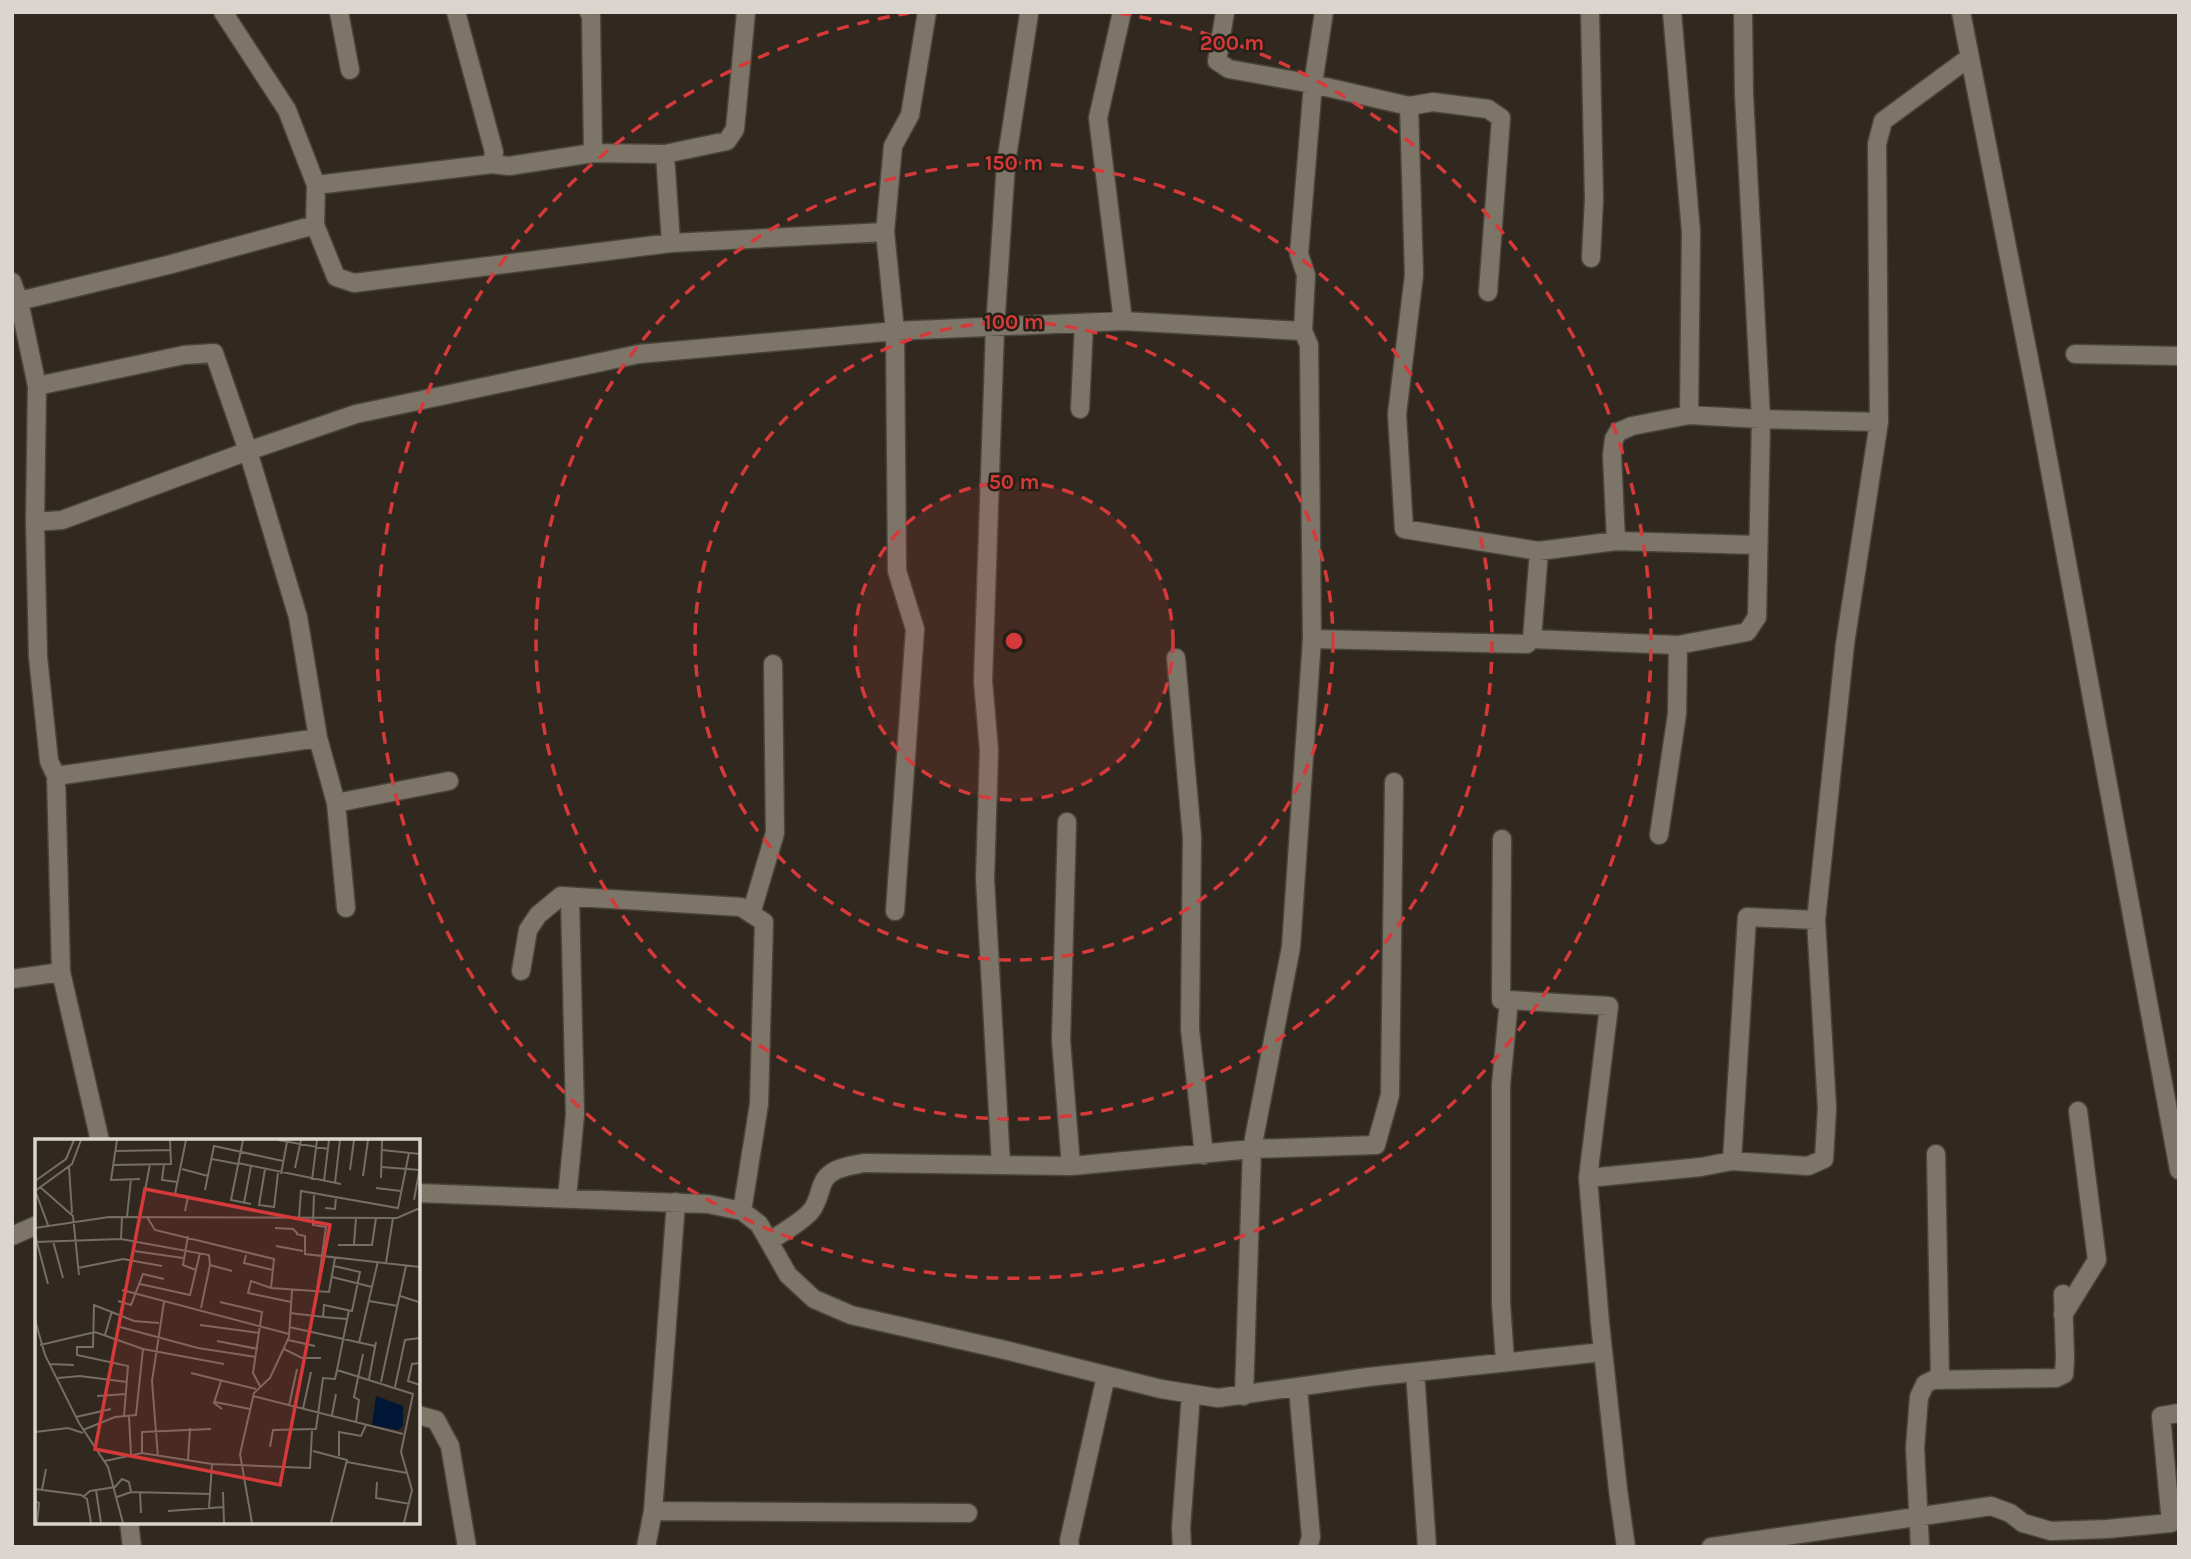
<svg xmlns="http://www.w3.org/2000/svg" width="2191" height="1559" viewBox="0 0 2191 1559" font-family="Karla,sans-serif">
<rect width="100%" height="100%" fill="#31291f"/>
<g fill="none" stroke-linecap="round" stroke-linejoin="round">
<!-- minor casing -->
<g stroke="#4a453c" stroke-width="21">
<path id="minor" d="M223 12 287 110 316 185 315 225 336 277 354 283 671 243 885 232
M339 12 350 70
M456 12 494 152 492 164
M589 12 591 16 593 153
M1122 12 1098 118 1123 321
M1225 12 1217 61 1229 69 1313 84 1409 106 1433 102 1488 109 1501 118 1488 292
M1590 12 1594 199 1591 258
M1672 12 1691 232 1689 415
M1961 12 2038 405 2179 1170
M1409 106 1414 275 1397 414 1404 529 1539 551 1616 541 1757 545
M665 154 671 243
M316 185 492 164 509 166 593 153 665 154 727 141 735 129 746 12
M12 282 19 301 37 386 35 522 38 657 49 761 56 776 61 972 100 1141
M19 301 168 265 315 225
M2075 354 2179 356
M37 386 184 355 214 353 248 451 298 617 318 738 336 803 346 908
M1080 409 1084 323
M35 522 62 520 248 451 356 414 639 354 895 331 1123 321 1303 331
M1616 541 1612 455 1614 439 1618 432 1632 426 1689 415 1761 419 1879 422
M1312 639 1527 644 1532 639 1678 645 1677 714 1659 835
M1532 639 1539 551
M1678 645 1747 632 1757 617 1761 419 1744 95 1743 12
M1176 658 1192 837 1190 1029 1204 1155
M56 776 318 738
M336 803 449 781
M1067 822 1061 1040 1071 1166
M1502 839 1501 1000H1509
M895 911 915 629 897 571 895 331 885 232 893 146 910 115 927 12
M751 914 775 833 773 664
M521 971 528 930 538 915 561 896 741 907 764 922 759 1104 742 1211
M12 979 61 972
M1936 1154 1940 1380
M1732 1161 1747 917 1816 920
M1001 1165 985 879 989 750 983 681 995 328 1006 163 1029 14
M1588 1178 1701 1167 1732 1161 1808 1166 1824 1159 1827 1108 1816 920 1845 644 1879 422 1877 144 1883 121 1970 57
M418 1193 708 1204 742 1211 759 1224 788 1275 814 1299 851 1315 1005 1350 1161 1389 1218 1398 1368 1377 1603 1352
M567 1198 575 1115 570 898
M12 1236 37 1225
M770 1241C782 1232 801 1223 811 1211 817 1204 819 1194 822 1185 828 1168 848 1166 864 1163L1071 1166 1252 1149 1376 1145 1390 1095 1394 782
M2063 1315 2097 1260 2078 1111
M1505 1361 1501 1303V1085L1509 1000 1609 1006 1588 1178 1600 1323 1618 1490 1626 1547
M1415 1372 1427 1547
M1298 1388 1311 1537 1308 1547
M1244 1396 1252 1149 1291 947 1312 639 1309 345 1303 331 1306 275 1299 254 1313 84 1324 12
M418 1415 436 1420 450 1446 467 1547
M653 1511 968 1513
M129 1522 132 1547
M646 1547 653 1511 676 1202
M1070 1547 1069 1541 1106 1376
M1182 1547 1181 1528 1191 1394
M1711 1547 1991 1506 2010 1513 2023 1523 2051 1531 2107 1529 2171 1523 2161 1416 2179 1413
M1920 1547 1915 1448 1919 1397 1925 1384 1933 1380 2056 1378 2064 1374 2065 1358 2063 1294"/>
</g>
<!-- minor -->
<use href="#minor" stroke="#7e7569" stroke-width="18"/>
</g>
<!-- distance rings -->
<circle cx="1014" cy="641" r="159" fill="#d63939" fill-opacity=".12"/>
<g fill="none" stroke="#d63939" stroke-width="3.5" stroke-dasharray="12 9">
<circle cx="1014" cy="641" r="159"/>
<circle cx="1014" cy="641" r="319"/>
<circle cx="1014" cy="641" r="478"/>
<path d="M1119 13A637 637 0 1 1 909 13"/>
</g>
<!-- overview -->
<g transform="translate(35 1139)">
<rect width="385" height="385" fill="#31291f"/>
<path d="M341 257 368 267V287L363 291 337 286Z" fill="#001636"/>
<path fill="none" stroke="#756e65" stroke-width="2" d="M82 1 76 41 105 40M208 1 196 61 216 65M243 1 293 10M347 11 385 15M80 12 135 11M177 20 203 25M203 24 306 45M129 25 127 41 142 43M78 26 136 25 135 1M34 28 37 74M346 28 385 31M260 29 266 1M147 30 173 37M230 30 224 66 239 68M315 31 319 1M246 35 252 3M328 37 333 1M346 39 347 1M277 41 282 1M0 42 31 20 39 1M289 42 294 1M300 44 305 1M5 48 38 77 44 136M341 49 366 52M0 51 13 86M170 51 179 7 248 22M0 52 37 25 46 1M279 53 278 86 291 88 282 153M379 61 385 28M209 64 216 27M239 69 243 34M290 69 300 70 301 58M150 72 153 58 140 55 151 1M92 78 96 40M105 78 115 25M112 78 120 91 239 120 236 149M264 79 266 52 363 69 374 14M0 89 74 78 362 79 385 69M240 89 258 90 263 95M261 95 270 97V115L385 128M0 96 13 145M153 97 148 126 161 131M86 100 87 78M18 102 28 139M0 103 86 100 174 116 175 126M319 105 321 79M303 106H337L341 79M241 107 268 112M99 112 148 119M211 116 209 124 238 131M351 124 358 79M43 129 88 120 127 127M297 138 337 148M105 145 155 156 165 114M87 151 254 195M365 157 384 163 385 199M83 162 96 166 108 135 129 140M334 162 363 167M185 163 227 173 218 234 225 247M256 163 213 154 216 142 236 149 294 153 300 119M166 169 175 126 197 132M314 171 302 231 378 255 366 313 377 351 369 384M255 174 288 178 289 166 317 172 325 133 299 127M288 178 312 180M0 181 10 216 44 284 73 328 88 384M165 186 225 194M85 188 163 209 221 218M254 188 340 207M70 196 77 172M253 201 280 207M182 202 223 210M324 204 343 122M5 206 60 193 108 210 189 225M249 210 267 219H286M385 224 377 225 373 242 385 246M15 225 39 226M156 234 221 250M23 239 45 237 92 243M334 240 341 203M186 242 179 264 187 270M346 243 371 127M360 248 370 201 385 199M62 257 91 255M218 257 368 295M180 263 215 270M254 267 262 230M268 270 276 233M297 276 301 255M89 277 93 227 42 216V208H58L59 166 99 182 124 184M41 278 76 270M94 278 96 315M321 283 324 261 319 258 328 215M48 291 80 278 101 276 108 210M0 293 33 289 48 294M235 308 238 291 281 290 288 239 300 240 302 231M278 312 312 321 296 384M107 314V293L176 290M304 317V293L326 297 331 286M123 318 117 242 129 163M153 321 155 289M70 322 107 314 177 325 275 329 277 292M312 323 372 334M342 343 341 359 375 365M0 350 46 356 52 360 56 384M7 351 11 330M61 351 66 384M105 353 106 374M188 353 189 384M48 358 55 352 80 348 87 340 94 343 96 353M82 358 96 353 176 355M0 362 4 364 2 384M174 369 177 325M133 372 189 368M217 384 205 315 219 254 235 239 254 198 257 151"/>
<path fill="#d63939" fill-opacity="0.15" stroke="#d63939" stroke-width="3.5" d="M110 50 295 86 245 346 60 310Z"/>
<rect width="385" height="385" fill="none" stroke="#dad5cf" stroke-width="3.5"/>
</g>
<circle cx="1014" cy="641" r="10" fill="#d63939" stroke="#272016" stroke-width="3.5"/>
<g font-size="21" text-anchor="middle" font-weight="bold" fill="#d63939" stroke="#272016" stroke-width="5" stroke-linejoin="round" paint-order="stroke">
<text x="1232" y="50">200 m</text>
<text x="1014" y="170">150 m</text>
<text x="1014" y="329">100 m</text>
<text x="1014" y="489">50 m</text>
</g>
<!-- border -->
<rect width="2191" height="1559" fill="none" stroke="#dad5cf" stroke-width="28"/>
</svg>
